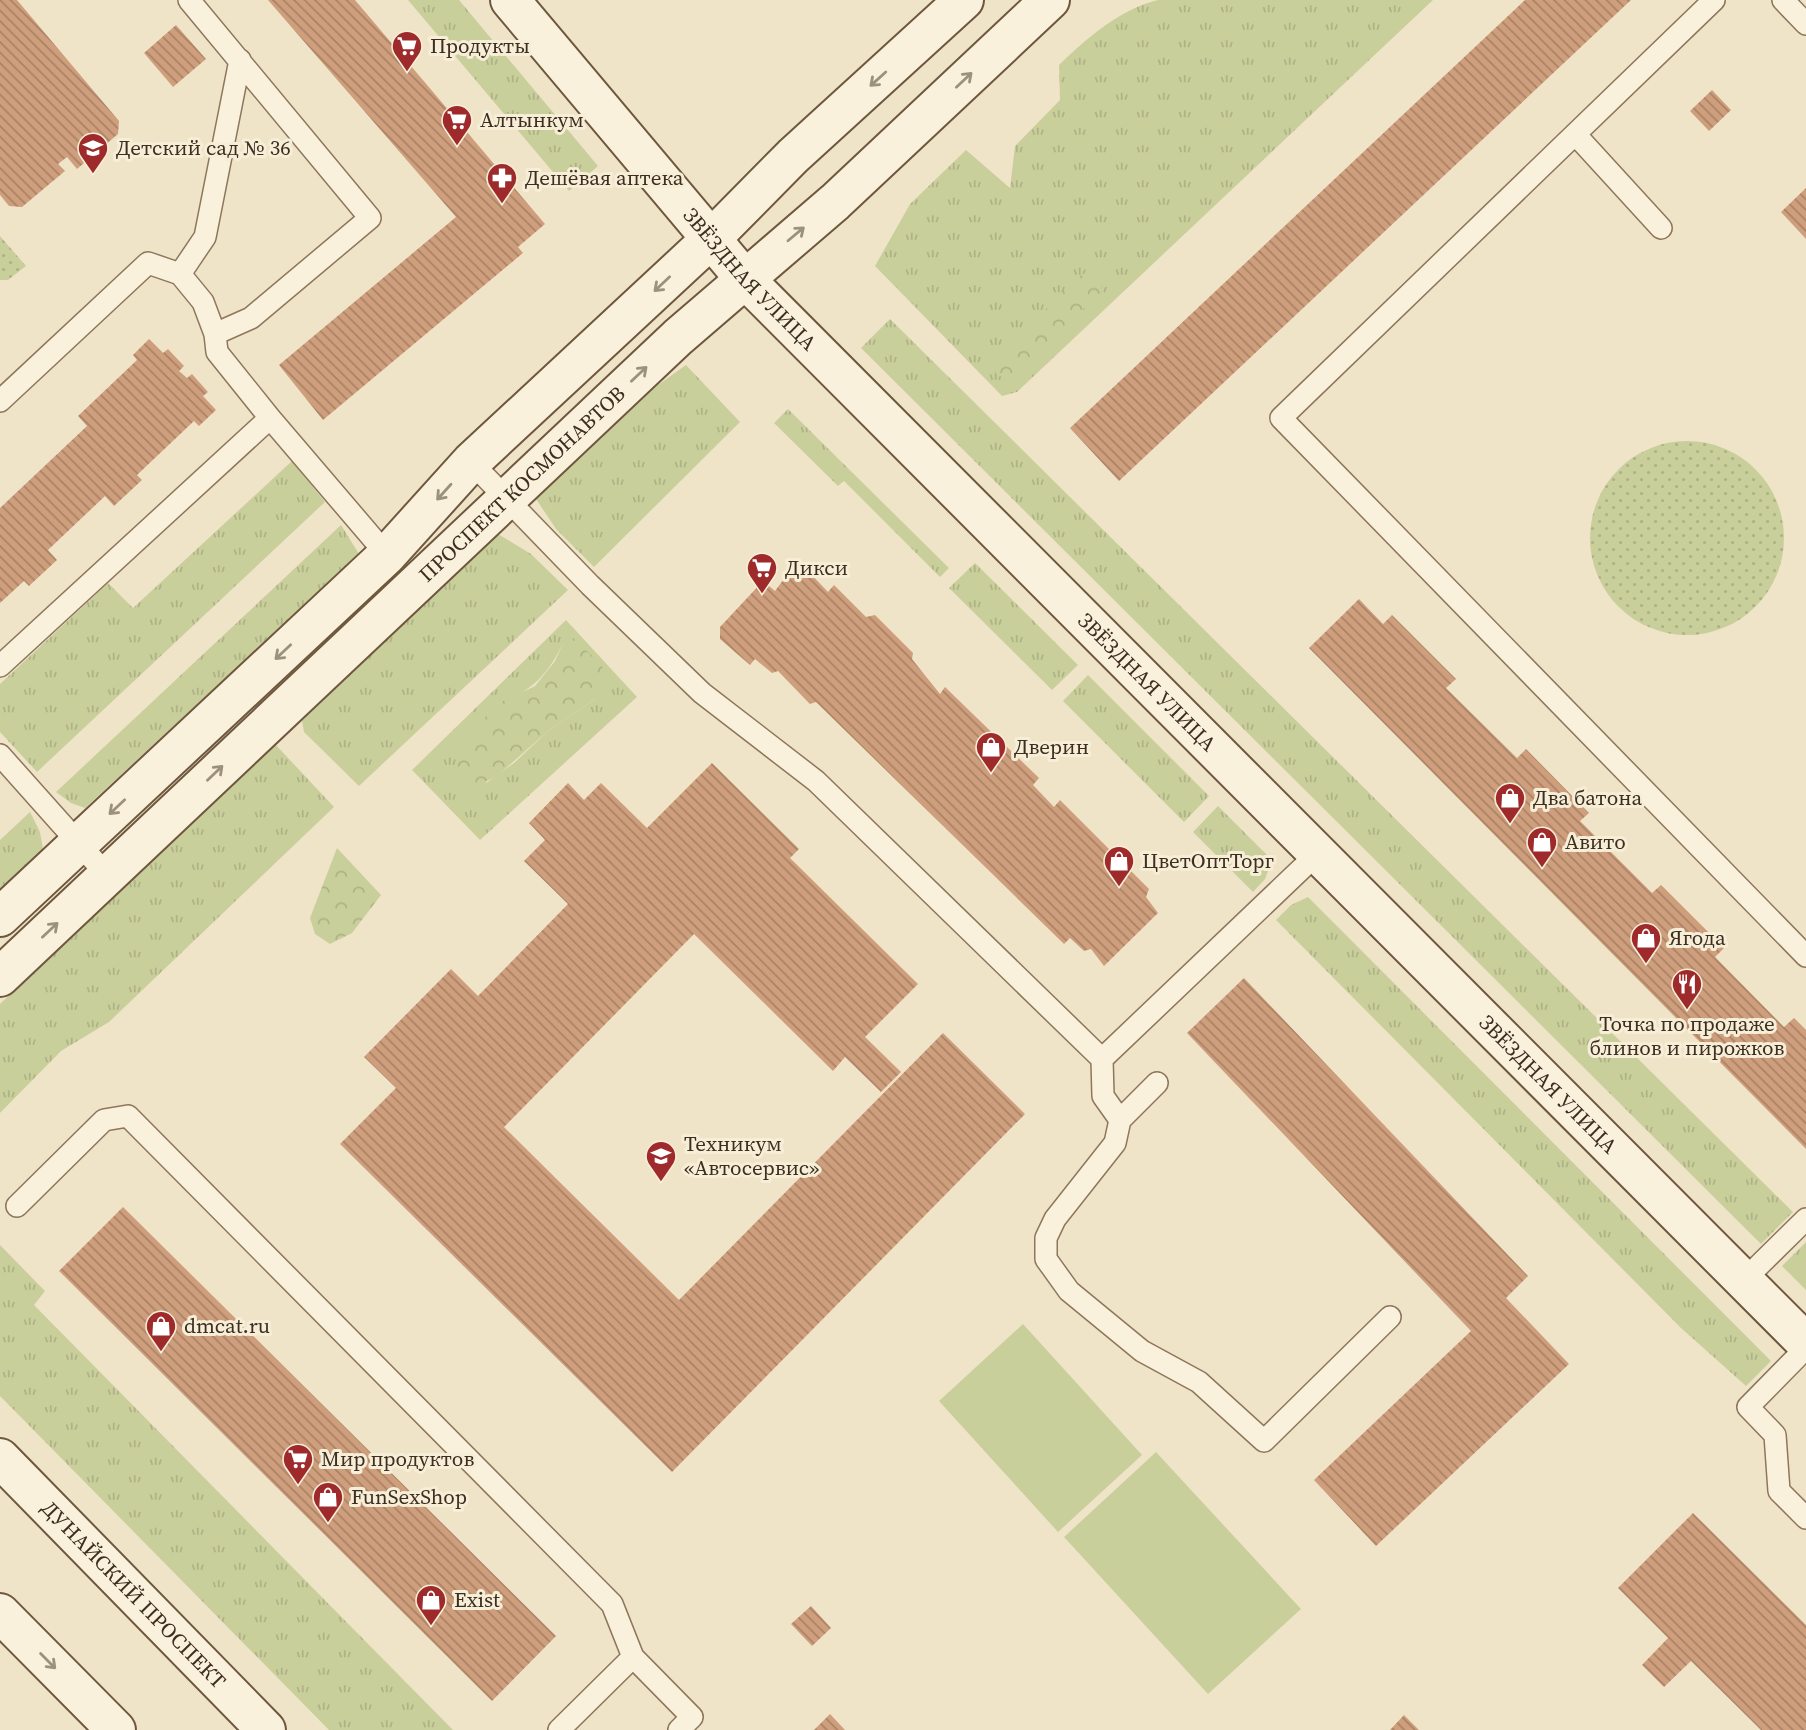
<svg xmlns="http://www.w3.org/2000/svg" width="1806" height="1730" viewBox="0 0 1806 1730" font-family="'Source Serif 4',serif">
<defs>
<pattern id="grass-tufts" width="24" height="20" patternUnits="userSpaceOnUse" patternTransform="scale(1.75)"><rect width="24" height="20" fill="#c9cf9b"/><path d="M3 7l-1-3M5 7V3M7 7l1-3M15 17l-1-3M17 17v-4M19 17l1-3" fill="none" stroke="#aeb285"/></pattern>
<pattern id="forest-crowns" width="20" height="18" patternUnits="userSpaceOnUse" patternTransform="scale(1.75)"><rect width="20" height="18" fill="#c9cf9b"/><path d="M2 6a3 3 0 1 1 6 0M12 15a3 3 0 1 1 6 0" fill="none" stroke="#aeb285"/></pattern>
<pattern id="park-dots" width="8" height="8" patternUnits="userSpaceOnUse" patternTransform="scale(1.75)"><rect width="8" height="8" fill="#c9cf9b"/><path d="M2 2h.1M6 6h.1" fill="none" stroke="#aeb285" stroke-width="1.8" stroke-linecap="round"/></pattern>
<pattern id="building-back-hatch" width="6" height="6" patternUnits="userSpaceOnUse" patternTransform="scale(1.75)"><rect width="6" height="6" fill="#cf9f7d"/><path d="M-1 5l2 2M0 0l6 6M5-1l2 2" fill="none" stroke="#a98266"/></pattern>
</defs>
<rect width="100%" height="100%" fill="#f0e4c8"/>
<!-- grass -->
<path fill="url(#grass-tufts)" fill-rule="evenodd" d="M408 0H459L598 166 569 191Z
M1158 0H1433L1017 392 1002 396 875 266 910 204 966 150 1010 188 1015 146 1060 100 1059 65C1087 38 1120 9 1158 0Z
M890 319 1793 1212 1761 1244 861 348Z
M686 365 740 422 594 567 556 529 536 499 658 385Z
M788 409 949 568 940 577 844 481 838 486 774 423Z
M292 461 325 502 37 772 0 732V684L108 583 133 608Z
M341 525 359 554 85 808 71 803 56 792Z
M498 534 531 554 568 590 359 786 304 732 302 721Z
M975 563 1078 665 1052 690 949 588Z
M566 620 637 697 480 840 412 770ZM563 643 595 699 548 731 514 763 486 783 497 704C531 692 548 675 563 643Z
M1088 675 1209 796 1184 822 1063 701Z
M274 743 334 807 109 1022 61 1051 0 1113V1004Z
M1218 806 1272 860 1265 879 1253 892 1193 832Z
M30 812 40 832 43 849 0 889V840Z
M1308 897 1771 1361 1746 1386 1681 1328 1276 920 1291 905Z
M1806 1242V1290L1782 1266Z
M0 1245 45 1291 34 1305 453 1730H329L0 1396Z"/>
<!-- forest -->
<path fill="url(#forest-crowns)" d="M1087 272H1100L1102 291 1009 381 996 374 997 359 1075 279Z
M573 638 602 665 605 678 595 699 548 731 496 777 475 786 465 784 456 764 462 744 497 704 535 686 555 661 563 643Z
M337 848 381 895 352 933 330 944 315 934 310 918Z"/>
<!-- park -->
<path fill="url(#park-dots)" d="M0 236 26 266 8 280H0Z
M1590 538a97 97 0 1 1 194 0a97 97 0 1 1-194 0Z"/>
<!-- garden -->
<path fill="#c9cf9b" d="M1023 1324 1142 1455 1058 1532 939 1401Z
M1156 1452 1301 1609 1208 1694 1064 1537Z"/>
<!-- building -->
<path fill="url(#building-back-hatch)" d="M0 0H17L119 121 118 134 77 169 67 157 58 164 65 171 22 207 9 206 0 195Z
M268 0H355L545 224 518 247 523 253 323 420 279 365 456 217Z
M1525 0H1631L1119 481 1070 428Z
M176 25 206 59 173 87 144 53Z
M1712 90 1731 110 1709 131 1690 111Z
M1806 188V239L1781 212Z
M149 339 163 353 168 349 184 366 179 371 187 378 192 374 208 392 203 396 216 410 199 426 194 421 137 475 142 480 114 506 105 496 48 550 57 560 29 586 24 581 0 603V508L87 426 78 416 137 360 133 355Z
M792 568 808 571 828 592 834 585 866 617 875 615 913 653 912 659 940 694 945 687 1039 778 1033 785 1054 807 1060 800 1149 889 1146 897 1158 913 1104 966 1091 949 1084 951 1070 938 1064 944 816 702 810 704 778 671 772 673 755 659 750 665 720 639V627L763 581 775 591Z
M1359 599 1383 624 1392 615 1456 679 1446 688 1517 758 1526 749 1589 813 1580 821 1652 893 1661 885 1724 948 1715 957 1784 1027 1794 1018 1806 1030V1149L1309 648Z
M712 763 799 849 790 858 918 984 865 1037 901 1072 881 1092 845 1057 833 1071 694 934 504 1127 679 1300 943 1033 1025 1114 672 1472 340 1144 396 1088 364 1057 451 969 478 996 568 904 524 861 545 840 529 823 568 783 584 800 601 783 647 828Z
M1244 978 1528 1276 1506 1298 1569 1364 1376 1546 1314 1480 1471 1331 1187 1033Z
M123 1207 556 1636 492 1701 59 1271Z
M1693 1513 1806 1625V1730H1761L1691 1661 1664 1687 1642 1665 1668 1638 1618 1588Z
M811 1606 831 1628 812 1646 791 1624Z
M830 1714 845 1730H814Z
M1404 1715 1419 1730H1390Z"/>
<g fill="none" stroke-linecap="round" stroke-linejoin="round">
<!-- lane casing -->
<g stroke="#8d765c" stroke-width="24">
<path id="lane" d="M189 0 370 218 251 318 215 334
M1714 0 1281 418 1806 956
M1783 0 1806 24
M1575 134 1661 228
M180 274 205 237 240 60
M0 401 148 263 180 274 203 302 215 334 217 352 270 418
M471 462 590 585 702 693 816 781 1102 1059 1103 1096 1120 1120
M0 666 270 418 387 555
M0 755 107 875
M1102 1059 1317 854
M1157 1083 1120 1120 1115 1143 1055 1219 1046 1238V1259L1069 1291 1142 1351 1199 1382 1264 1441 1390 1317
M17 1206 104 1120 128 1116 612 1604 633 1657 692 1717 679 1730
M1743 1281 1806 1219
M1806 1348 1748 1407 1775 1435 1779 1491 1806 1518
M559 1730 633 1657"/>
</g>
<!-- secondary casing -->
<g stroke="#6f573f" stroke-width="42">
<g id="secondary">
<path id="s1" d="M510 0 744 278 1806 1343"/>
<path d="M0 917 387 555 471 462 712 238 793 156 964 0"/>
<path id="s2" d="M0 977 678 337 835 202 1050 0"/>
<path id="s3" d="M0 1458 266 1730"/>
<path d="M0 1613 116 1730"/>
</g>
</g>
<!-- lane -->
<use href="#lane" stroke="#faf1dc" stroke-width="21"/>
<!-- secondary -->
<use href="#secondary" stroke="#faf1dc" stroke-width="38"/>
</g>
<!-- one-way arrows -->
<defs><path id="oneway-shaft" d="M-6 0H5M1.5-3L5.5 0L1.5 3" fill="none" stroke-width="1.6" stroke-linecap="round" stroke-linejoin="round" transform="scale(1.75)"/></defs>
<g stroke="#9c907e">
<use href="#oneway-shaft" transform="translate(878 79) rotate(138)"/>
<use href="#oneway-shaft" transform="translate(964 80) rotate(-43)"/>
<use href="#oneway-shaft" transform="translate(796 234) rotate(-40)"/>
<use href="#oneway-shaft" transform="translate(662 284) rotate(137)"/>
<use href="#oneway-shaft" transform="translate(639 374) rotate(-43)"/>
<use href="#oneway-shaft" transform="translate(444 492) rotate(132)"/>
<use href="#oneway-shaft" transform="translate(283 652) rotate(137)"/>
<use href="#oneway-shaft" transform="translate(215 773) rotate(-44)"/>
<use href="#oneway-shaft" transform="translate(117 807) rotate(137)"/>
<use href="#oneway-shaft" transform="translate(50 930) rotate(-43)"/>
<use href="#oneway-shaft" transform="translate(48 1661) rotate(45)"/>
</g>
<!-- icons -->
<defs>
<g id="supermarket-pin" transform="scale(1.575)"><path d="M0 17L-7.5 6A9.5 9.5 0 1 1 7.5 6Z" fill="#9e2a2b" stroke="#f7eed8"/><path d="M-6-5.5h2.5l.6 2H6L4.5 2H-2.5L-4.4-4H-6ZM-1.5 3.2a1.3 1.3 0 1 0 .1 0ZM3 3.2a1.3 1.3 0 1 0 .1 0Z" fill="#fff"/></g>
<g id="school-pin" transform="scale(1.575)"><path d="M0 17L-7.5 6A9.5 9.5 0 1 1 7.5 6Z" fill="#9e2a2b" stroke="#f7eed8"/><path d="M0-5L7-2L0 1L-7-2ZM-4 1L0 2.5L4 1V4Q0 6-4 4Z" fill="#fff"/></g>
<g id="pharmacy-pin" transform="scale(1.575)"><path d="M0 17L-7.5 6A9.5 9.5 0 1 1 7.5 6Z" fill="#9e2a2b" stroke="#f7eed8"/><path d="M-2-6h4v4h4v4h-4v4h-4v-4h-4v-4h4Z" fill="#fff"/></g>
<g id="shop-pin" transform="scale(1.575)"><path d="M0 17L-7.5 6A9.5 9.5 0 1 1 7.5 6Z" fill="#9e2a2b" stroke="#f7eed8"/><path d="M-5-2.5h2.3a2.7 3.5 0 0 1 5.4 0H5L5.5 6h-11ZM-1.5-2.5h3a1.5 2.3 0 0 0-3 0Z" fill="#fff"/></g>
<g id="restaurant-pin" transform="scale(1.575)"><path d="M0 17L-7.5 6A9.5 9.5 0 1 1 7.5 6Z" fill="#9e2a2b" stroke="#f7eed8"/><path d="M-5-6h1v4h1v-4h1v4h1v-4h1v5L-1.5 .5V6h-2V.5L-5-1ZM5-6V6H3V1.5H1.5Q1.5-4 5-6Z" fill="#fff"/></g>
<g id="university-pin" transform="scale(1.575)"><path d="M0 17L-7.5 6A9.5 9.5 0 1 1 7.5 6Z" fill="#9e2a2b" stroke="#f7eed8"/><path d="M0-5L7-2L0 1L-7-2ZM-4 1L0 2.5L4 1V4Q0 6-4 4Z" fill="#fff"/></g>
</defs>
<g fill-rule="evenodd">
<use href="#supermarket-pin" x="407" y="46"/>
<use href="#supermarket-pin" x="457" y="120"/>
<use href="#school-pin" x="93" y="148"/>
<use href="#pharmacy-pin" x="502" y="178"/>
<use href="#supermarket-pin" x="762" y="568"/>
<use href="#shop-pin" x="991" y="747"/>
<use href="#shop-pin" x="1510" y="798"/>
<use href="#shop-pin" x="1542" y="842"/>
<use href="#shop-pin" x="1119" y="861"/>
<use href="#shop-pin" x="1646" y="938"/>
<use href="#restaurant-pin" x="1687" y="984"/>
<use href="#university-pin" x="661" y="1156"/>
<use href="#shop-pin" x="161" y="1326"/>
<use href="#supermarket-pin" x="298" y="1459"/>
<use href="#shop-pin" x="328" y="1497"/>
<use href="#shop-pin" x="431" y="1600"/>
</g>
<g text-anchor="middle" stroke-width="6" stroke-linejoin="round" paint-order="stroke">
<!-- poi labels -->
<g font-size="21" fill="#3d2e20" stroke="#f7eed8" text-anchor="start">
<text x="430" y="53">Продукты</text>
<text x="480" y="127">Алтынкум</text>
<text x="116" y="155">Детский сад № 36</text>
<text x="525" y="185">Дешёвая аптека</text>
<text x="785" y="575">Дикси</text>
<text x="1014" y="754">Дверин</text>
<text x="1533" y="805">Два батона</text>
<text x="1565" y="849">Авито</text>
<text x="1142" y="868">ЦветОптТорг</text>
<text x="1669" y="945">Ягода</text>
<text x="1687" y="1031" text-anchor="middle">Точка по продаже<tspan x="1687" dy="24">блинов и пирожков</tspan></text>
<text x="684" y="1151">Техникум<tspan x="684" dy="24">«Автосервис»</tspan></text>
<text x="184" y="1333">dmcat.ru</text>
<text x="321" y="1466">Мир продуктов</text>
<text x="351" y="1504">FunSexShop</text>
<text x="454" y="1607">Exist</text>
</g>
<!-- street labels -->
<g font-size="21" fill="#3d2e20" stroke="#f7eed8">
<text dy="7" stroke="none"><textPath href="#s1" startOffset="368">ЗВЁЗДНАЯ УЛИЦА</textPath></text>
<text dy="7" stroke="none"><textPath href="#s2" startOffset="718">ПРОСПЕКТ КОСМОНАВТОВ</textPath></text>
<text dy="7" stroke="none"><textPath href="#s1" startOffset="934">ЗВЁЗДНАЯ УЛИЦА</textPath></text>
<text dy="7" stroke="none"><textPath href="#s1" startOffset="1502">ЗВЁЗДНАЯ УЛИЦА</textPath></text>
<text dy="7" stroke="none"><textPath href="#s3" startOffset="191">ДУНАЙСКИЙ ПРОСПЕКТ</textPath></text>
</g>
</g>
</svg>
